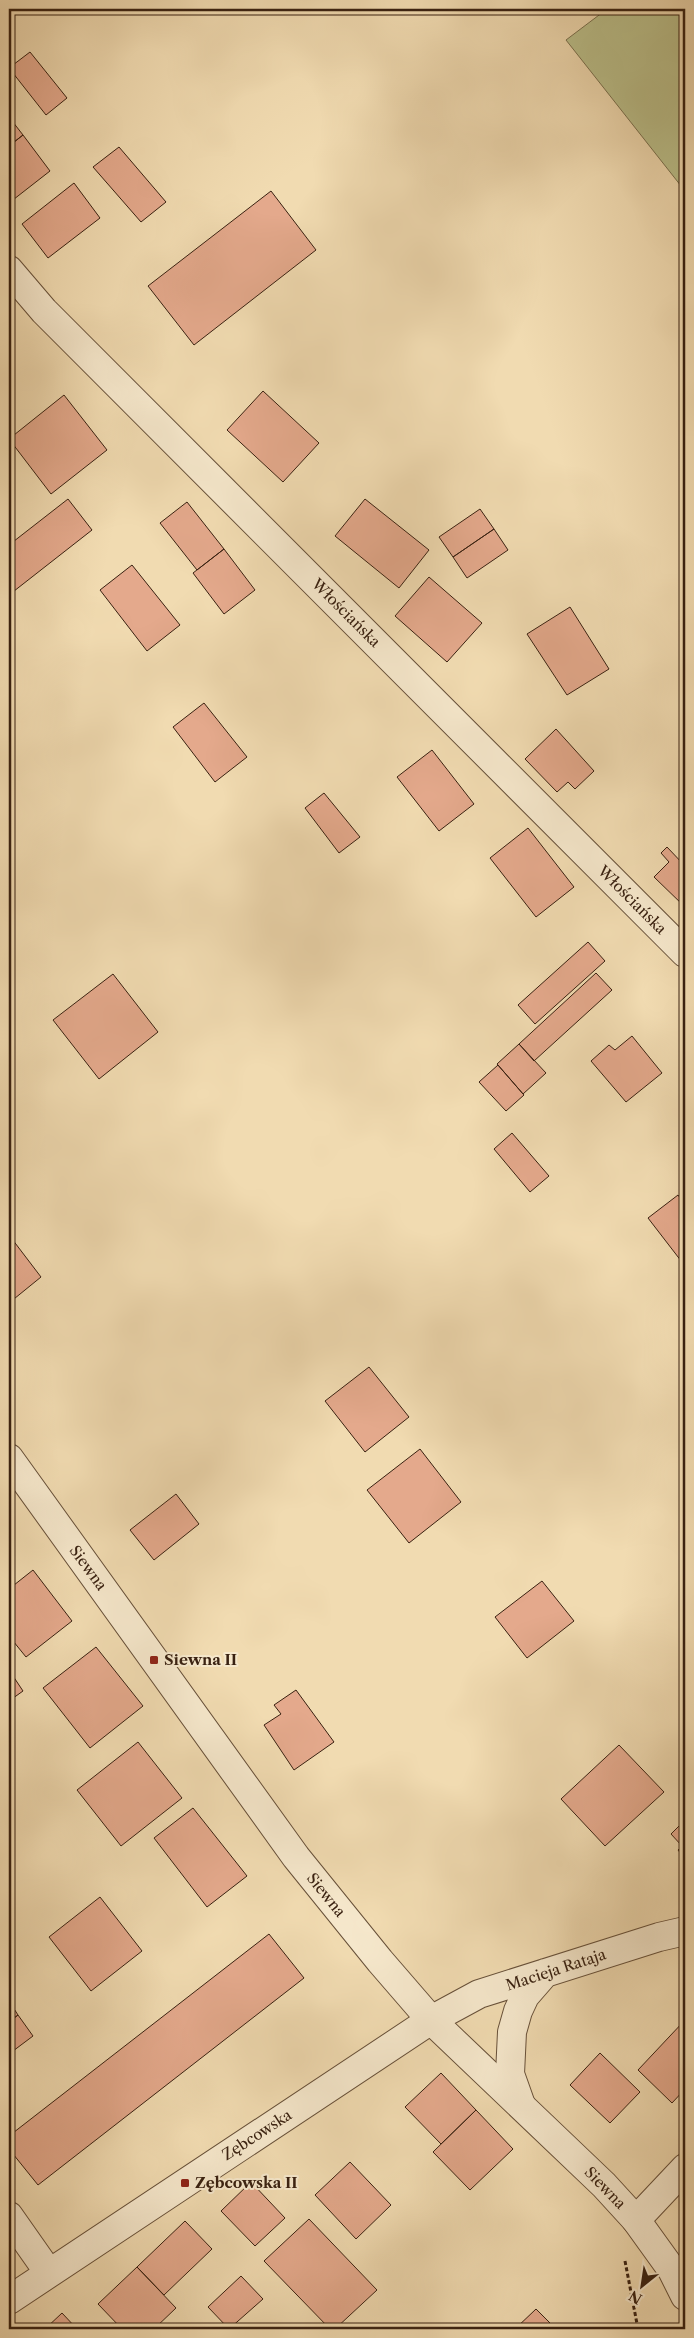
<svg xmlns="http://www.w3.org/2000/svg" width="694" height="2338" viewBox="0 0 694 2338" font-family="'Libre Caslon Text',serif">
<rect width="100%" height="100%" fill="#f1dbb1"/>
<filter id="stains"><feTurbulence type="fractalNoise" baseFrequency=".004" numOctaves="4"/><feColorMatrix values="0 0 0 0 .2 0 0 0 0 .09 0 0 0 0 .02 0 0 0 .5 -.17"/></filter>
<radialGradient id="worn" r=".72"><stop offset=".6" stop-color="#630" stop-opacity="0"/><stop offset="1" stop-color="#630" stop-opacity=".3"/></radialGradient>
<!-- green -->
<path fill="#bbc08b" stroke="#7a704e" d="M607 9H685V191L566 40Z"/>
<!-- building -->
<path fill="#e4a98c" stroke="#392111" d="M30 52 67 98 46 115 9 68Z
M9 117 23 135 9 146Z
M23 135 50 171 9 203V146Z
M119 147 166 202 141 222 93 167Z
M74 183 100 218 48 258 22 224Z
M271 191 316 250 194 345 148 286Z
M263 391 319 443 283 482 227 430Z
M64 395 107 450 51 494 9 439Z
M68 499 92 530 9 595V545Z
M365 499 429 550 399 588 335 536Z
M187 502 224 549 197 570 160 523Z
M480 509 494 529 453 557 439 537Z
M494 529 508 550 467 578 453 557Z
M224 549 255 590 224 614 193 573Z
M132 565 180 625 147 651 100 590Z
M429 577 482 623 447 662 395 616Z
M570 607 609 669 567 695 527 634Z
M204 703 247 757 215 782 173 727Z
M556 729 594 771 575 789 568 782 557 792 525 759Z
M432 750 474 804 439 831 397 777Z
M324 793 360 837 339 853 305 808Z
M528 828 574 887 536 917 490 858Z
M667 847 685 866V907L654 877 669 862 661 853Z
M588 942 605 961 535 1024 518 1005Z
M596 973 612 990 534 1061 519 1044Z
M113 974 158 1032 99 1079 53 1020Z
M632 1036 662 1073 626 1102 591 1061 609 1045 615 1050Z
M519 1044 546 1073 523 1094 497 1064Z
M498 1065 524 1095 506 1111 479 1082Z
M512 1133 549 1176 530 1192 494 1149Z
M678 1195 685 1205V1266L648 1218Z
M9 1235 41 1277 9 1303Z
M369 1367 409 1417 365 1452 325 1401Z
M420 1449 461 1502 409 1543 367 1490Z
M176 1494 199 1524 154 1560 130 1530Z
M33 1570 72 1621 26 1657 9 1636V1589Z
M542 1581 574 1621 527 1658 495 1617Z
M96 1647 143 1706 90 1748 43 1688Z
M9 1670 23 1691 9 1701Z
M296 1690 334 1742 294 1770 264 1725 281 1714 274 1705Z
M138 1742 182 1798 121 1846 77 1790Z
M619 1745 664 1792 605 1846 561 1799Z
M193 1808 247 1876 207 1907 154 1838Z
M685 1820V1852L682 1855 678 1850 682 1846 671 1834Z
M100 1897 142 1951 91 1991 49 1937Z
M269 1934 304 1978 38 2185 9 2149V2136Z
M9 2001 18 2015 9 2022Z
M18 2015 33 2036 9 2054V2022Z
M685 2020V2089L672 2103 638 2070Z
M600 2053 640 2092 610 2123 570 2085Z
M441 2073 476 2110 441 2144 405 2107Z
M476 2110 513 2149 470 2190 433 2152Z
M350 2162 391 2205 356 2239 315 2195Z
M251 2182 285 2218 255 2246 221 2211Z
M309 2219 377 2290 335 2329H330L264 2261Z
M185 2221 212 2249 164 2295 137 2267Z
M137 2267 176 2308 154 2329H122L98 2304Z
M241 2276 263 2299 229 2329 208 2307Z
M536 2309 556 2329H515Z
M62 2313 77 2329H45Z"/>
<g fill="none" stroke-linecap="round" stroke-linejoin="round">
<!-- minor casing -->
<g stroke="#675039" stroke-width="30">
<path id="minor" d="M9 270 44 311 685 953
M521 2105 510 2074 512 2032 518 2011 525 1996 545 1973
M9 2216 49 2273
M636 2220 685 2168
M9 2300 431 2020 479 1994 659 1937 685 1931"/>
</g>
<!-- tertiary casing -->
<g stroke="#675039" stroke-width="30">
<path id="tertiary" d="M9 1458 296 1857 380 1961 431 2020 604 2185 636 2220 672 2270 685 2296"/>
</g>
<!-- path -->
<path stroke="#392111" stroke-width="3" stroke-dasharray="4 2.5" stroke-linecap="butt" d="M625 2261 638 2329"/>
<!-- minor -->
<use href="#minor" stroke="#f6e8cc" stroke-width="28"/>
<!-- tertiary -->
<use href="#tertiary" stroke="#f6e8cc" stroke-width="28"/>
</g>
<!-- markers -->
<g fill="#8f2418" stroke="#f6e8cc" stroke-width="2">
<rect x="149" y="1655" width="10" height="10" rx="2.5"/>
<rect x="180" y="2178" width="10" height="10" rx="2.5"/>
</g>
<g text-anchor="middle" stroke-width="4" stroke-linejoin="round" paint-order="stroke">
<!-- street labels -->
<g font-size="15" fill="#392111" stroke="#f6e8cc">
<text transform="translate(346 613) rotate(45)" y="5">Włościańska</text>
<text transform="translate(632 900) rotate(45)" y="5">Włościańska</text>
<text transform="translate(88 1568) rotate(54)" y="5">Siewna</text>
<text transform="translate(326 1895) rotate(51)" y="5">Siewna</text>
<text transform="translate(556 1970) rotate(-18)" y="5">Macieja Rataja</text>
<text transform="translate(257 2135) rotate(-33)" y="5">Zębcowska</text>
<text transform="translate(605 2188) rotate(46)" y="5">Siewna</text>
</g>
<!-- poi labels -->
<g font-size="15" font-weight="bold" fill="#392111" stroke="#f6e8cc" text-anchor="start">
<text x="164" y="1665">Siewna II</text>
<text x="195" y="2188">Zębcowska II</text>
</g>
</g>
<!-- margin -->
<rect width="694" height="2338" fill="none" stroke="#f1dbb1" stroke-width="30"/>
<rect x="10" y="10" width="674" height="2318" fill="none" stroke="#392111" stroke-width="2.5"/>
<rect x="15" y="15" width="664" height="2308" fill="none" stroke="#392111"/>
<!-- north arrow -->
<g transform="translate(642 2286) rotate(210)" stroke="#f6e8cc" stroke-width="4" paint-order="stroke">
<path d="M0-4L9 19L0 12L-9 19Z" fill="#392111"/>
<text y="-8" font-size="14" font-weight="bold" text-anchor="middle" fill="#392111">N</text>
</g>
<rect width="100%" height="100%" filter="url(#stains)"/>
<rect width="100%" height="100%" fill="url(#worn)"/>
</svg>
